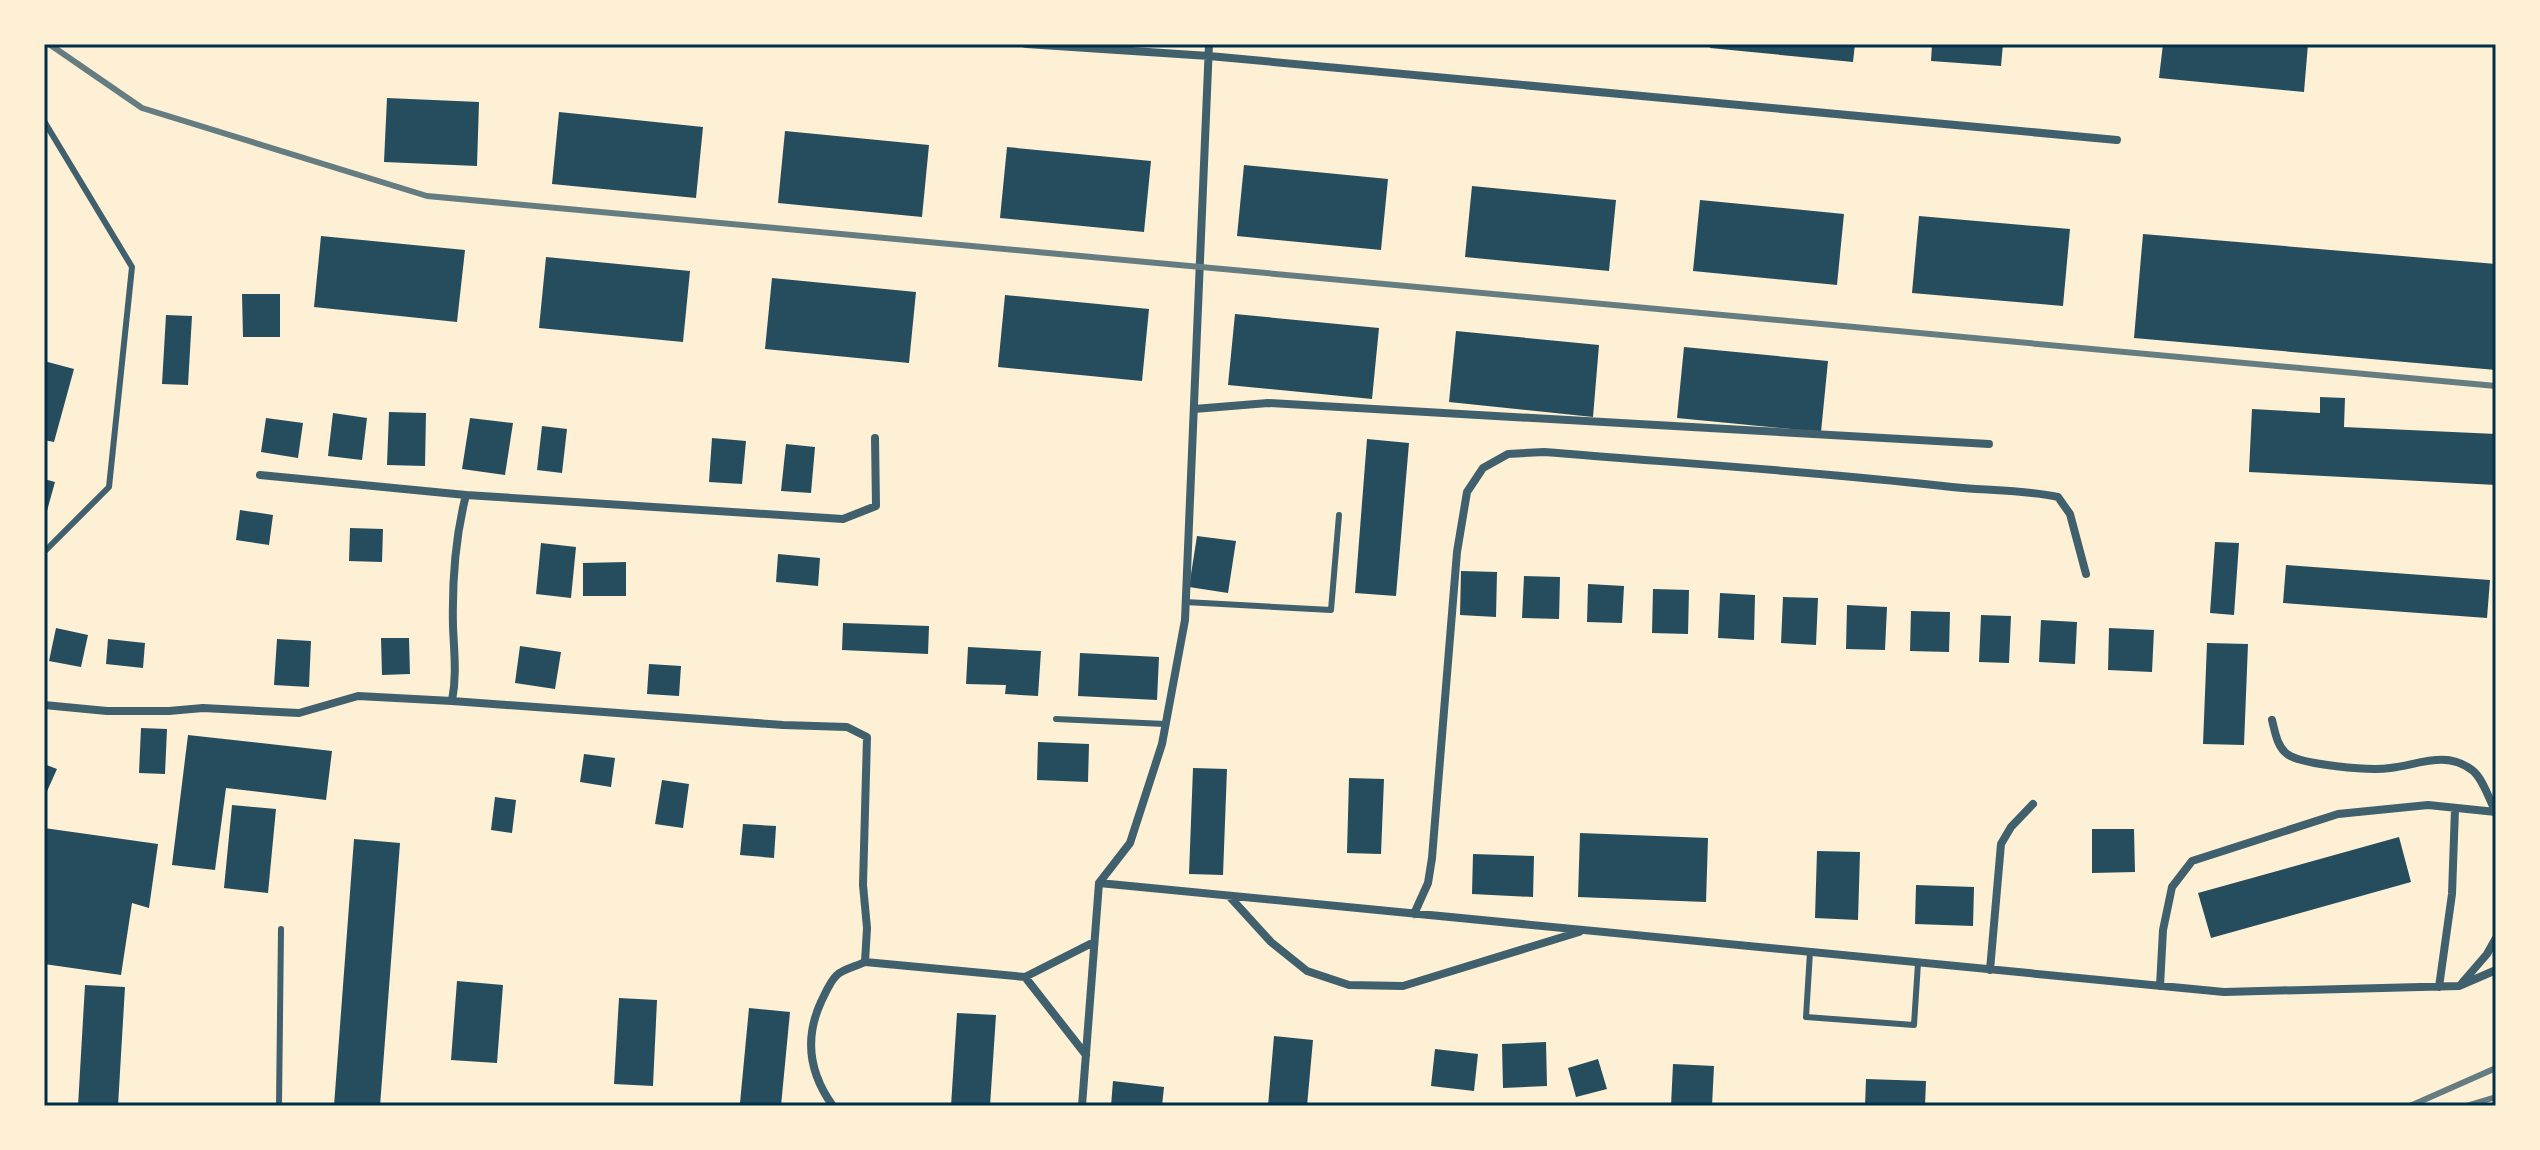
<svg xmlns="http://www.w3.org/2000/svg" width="2540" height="1150" viewBox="0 0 2540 1150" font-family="Bitter,serif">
<rect width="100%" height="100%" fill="#fdf0d5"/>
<!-- building -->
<path fill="#264d5e" d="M1710 44H1855L1853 62 1710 48Z
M1932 44H2003L2001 66 1931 61Z
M2163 44H2308L2304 92 2159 78Z
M387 98 479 102 477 166 384 162Z
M559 112 703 127 696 198 552 184Z
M785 131 929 145 922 217 778 203Z
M1007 147 1151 161 1144 232 1000 218Z
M1244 165 1388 179 1381 250 1237 236Z
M1472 186 1616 200 1609 271 1465 257Z
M1700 200 1844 214 1837 285 1693 271Z
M1919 216 2070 229 2063 306 1912 293Z
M2143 234 2496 264V370L2134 338Z
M321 236 465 250 457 322 314 307Z
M546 257 690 271 683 342 539 328Z
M772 278 916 292 909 363 765 349Z
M242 294H280V337H243Z
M1005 295 1149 309 1142 381 998 367Z
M1235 314 1379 328 1372 399 1228 385Z
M166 315 192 316 188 385 162 384Z
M1456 331 1599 345 1593 417 1449 402Z
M1684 347 1828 361 1821 432 1677 418Z
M44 361 74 369 54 442 44 440Z
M2320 397 2345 398 2344 427 2496 434V485L2249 472 2252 409 2320 413Z
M389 412 426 413 425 466 387 465Z
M333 413 367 418 362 460 328 456Z
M266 418 303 423 298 458 261 452Z
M470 418 513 423 505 475 462 469Z
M542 426 567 429 562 473 537 470Z
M712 438 746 441 742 484 709 482Z
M1367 439 1409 443 1396 596 1355 593Z
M786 444 815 447 811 493 781 491Z
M44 479 55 482 45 518H44Z
M240 510 273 515 269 545 236 540Z
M350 528 383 529 382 562 349 561Z
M1197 536 1236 541 1228 593 1189 587Z
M2215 542 2239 543 2234 615 2210 613Z
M541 543 576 547 571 598 536 594Z
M778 554 820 558 818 586 776 582Z
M626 562V596H583V563Z
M2286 565 2490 580 2487 618 2283 603Z
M1461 571 1497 572 1496 617 1460 615Z
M1524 576 1560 577 1559 619 1522 618Z
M1588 584 1624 586 1622 623 1587 622Z
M1653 589 1689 590 1688 634 1652 633Z
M1720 593 1755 595 1754 640 1718 638Z
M1783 597 1818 598 1816 645 1781 643Z
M1847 605 1887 607 1885 650 1846 649Z
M1911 611 1950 612 1949 652 1910 651Z
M1981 615 2011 616 2009 663 1979 662Z
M2041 620 2077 622 2075 664 2039 662Z
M843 623 929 626 928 654 842 650Z
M56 628 88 635 81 667 49 661Z
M2109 628 2154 630 2152 672 2108 670Z
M381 638H409L410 674 382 675Z
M108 639 145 643 143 668 106 664Z
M277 639 311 641 309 687 274 685Z
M2207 643 2248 644 2244 745 2203 744Z
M520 646 561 652 555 689 515 683Z
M968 647 1041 651 1038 696 1005 694 1006 685 966 684Z
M1080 653 1159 657 1157 700 1078 696Z
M649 664 681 666 679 696 647 694Z
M141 728 167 729 165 774 139 773Z
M188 735 332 751 326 800 226 788 215 870 172 865Z
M1038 742 1089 744 1088 782 1037 780Z
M584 754 615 758 611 787 580 782Z
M44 764 57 769 44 798Z
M1193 768 1227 769 1223 875 1189 874Z
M1349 778 1384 779 1381 854 1347 853Z
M662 780 689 784 683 828 655 824Z
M495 797 516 800 512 833 491 830Z
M232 805 276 809 268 893 224 888Z
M743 824 776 826 774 858 740 855Z
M44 828 158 844 149 908 132 903 121 975 44 964Z
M2092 829H2134L2135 872 2092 873Z
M1580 833 1708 838 1706 902 1578 897Z
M2399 837 2411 882 2211 938 2198 893Z
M354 839 400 843 380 1106H334Z
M1817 851 1860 852 1858 920 1815 918Z
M1473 854 1534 856 1533 897 1472 894Z
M1916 885 1974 887 1973 926 1915 924Z
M457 981 503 985 497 1063 451 1060Z
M85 985 125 987 118 1106H78Z
M619 998 657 1000 653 1086 614 1084Z
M749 1008 790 1012 781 1106 740 1103Z
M957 1013 996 1015 990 1106H951Z
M1274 1036 1313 1040 1307 1106H1268Z
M1546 1042 1547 1086 1503 1088 1502 1044Z
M1435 1049 1478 1054 1474 1091 1431 1086Z
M1598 1059 1607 1089 1576 1097 1568 1068Z
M1673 1064 1714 1066 1712 1106H1671Z
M1866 1079 1926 1081 1925 1106H1865Z
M1113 1081 1164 1087 1162 1106H1111Z"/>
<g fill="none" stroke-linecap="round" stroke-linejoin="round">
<!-- service -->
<path stroke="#3f606c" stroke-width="6" d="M44 121 132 267 109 487 44 552
M1185 602 1331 610 1339 515
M1056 719 1165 724
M1810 952 1806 1017 1914 1025 1918 963
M279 1106 281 929"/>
<!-- minor -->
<path stroke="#3f606c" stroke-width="8" d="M1026 44 1209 56 2117 140
M1194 409 1268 403 1989 444
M466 495 843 519 876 506 875 438
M452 701 783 725 847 727 867 737 863 885 867 928 865 962C857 966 843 969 837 975 830 981 825 994 821 1002 804 1039 809 1073 833 1106
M44 705 107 711H169L203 708 299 713 358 696 452 701C457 675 454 652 453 626 452 582 455 538 466 495L260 475
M2272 720C2275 732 2277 746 2287 754 2302 765 2370 771 2390 768 2418 765 2446 750 2472 770 2483 778 2489 800 2496 812
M1099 883 2224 992 2459 986 2496 970
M1229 896 1271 942 1307 971 1349 985 1403 986 1579 932
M1414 914 1428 883 1432 858 1457 552 1467 492 1483 468 1508 454 1544 452C1677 463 1811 471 1943 486 1982 491 2020 489 2058 497L2070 514 2086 574
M865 962 1025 977 1094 942
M1990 970 2001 844 2011 827 2033 804
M1025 977 1086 1055
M2462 983 2487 954 2496 938
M2160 986 2163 930 2172 887 2192 861 2338 814 2428 805 2496 812
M2439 987 2452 894 2455 809
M1082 1106 1099 883 1130 843 1162 744 1185 620 1209 44"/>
<!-- rail -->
<path stroke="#657d81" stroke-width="6" d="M49 44 142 108 427 196 2496 386
M2410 1106 2496 1068
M2466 1106 2496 1097"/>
</g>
<!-- border -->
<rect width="2540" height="1150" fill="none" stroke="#fdf0d5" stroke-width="92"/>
<rect x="46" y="46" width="2448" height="1058" fill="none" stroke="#003049" stroke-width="3"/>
</svg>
